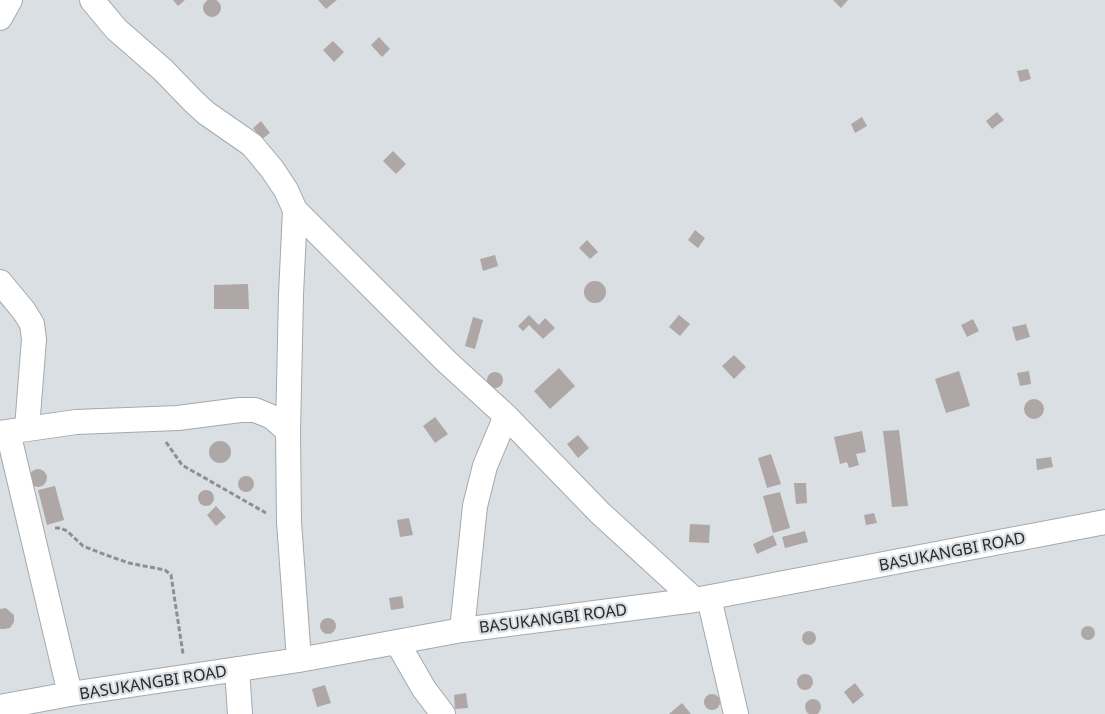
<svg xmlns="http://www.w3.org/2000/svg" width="1105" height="714" viewBox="0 0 1105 714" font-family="'Noto Sans',sans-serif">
<rect width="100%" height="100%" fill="#dadfe4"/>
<!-- building -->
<path fill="#aea7a6" d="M203 8a9 9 0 1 1 18 0a9 9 0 1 1-18 0Z
M173 0H185L178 6Z
M318 0H337L326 9Z
M833 0H848L841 8Z
M379 37 390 49 382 57 371 45Z
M333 41 344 52 334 62 323 50Z
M1028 69 1031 79 1020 82 1017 71Z
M997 112 1004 120 992 129 986 121Z
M862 117 867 126 855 133 851 124Z
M261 121 270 133 262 139 253 128Z
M393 151 406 164 396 174 383 161Z
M695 230 705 238 698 248 688 240Z
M587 240 598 252 590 259 579 248Z
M495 255 498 266 483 271 480 259Z
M584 292a11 11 0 1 1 22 0a11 11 0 1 1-22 0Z
M248 284 249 309H214V285Z
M529 315 539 325 545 318 555 328 543 339 529 325 523 331 518 326Z
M679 315 690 324 680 336 669 327Z
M473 317 483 320 475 349 465 346Z
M973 319 979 331 967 337 961 325Z
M1026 324 1030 337 1016 341 1012 327Z
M734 355 746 367 734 379 722 366Z
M559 368 575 386 550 409 534 391Z
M959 371 970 406 946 413 935 379Z
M1029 371 1031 384 1020 386 1017 373Z
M487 380a8 8 0 1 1 16 0a8 8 0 1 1-16 0Z
M1024 409a10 10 0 1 1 20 0a10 10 0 1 1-20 0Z
M435 417 448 434 435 443 423 426Z
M899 430 908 506 892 507 883 431Z
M862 431 866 452 856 454 859 465 849 468 847 462 840 464 834 437Z
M578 435 589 448 578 458 567 444Z
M209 452a11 11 0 1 1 22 0a11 11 0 1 1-22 0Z
M771 454 781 484 767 488 758 458Z
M1051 457 1053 467 1037 470 1036 459Z
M29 478a9 9 0 1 1 18 0a9 9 0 1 1-18 0Z
M238 484a8 8 0 1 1 16 0a8 8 0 1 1-16 0Z
M794 483H806L807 503 796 504Z
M55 486 64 520 47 525 38 490Z
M198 498a8 8 0 1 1 16 0a8 8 0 1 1-16 0Z
M780 492 790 528 773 533 763 496Z
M216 506 226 517 216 526 207 515Z
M874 513 877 523 866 525 864 515Z
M409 518 413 535 400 537 397 520Z
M690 524 710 525 709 543 689 542Z
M805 531 808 542 785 548 782 537Z
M773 535 777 545 757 554 753 544Z
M402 596 404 608 391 610 389 598Z
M6 608 14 615V622L10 628 4 629H0V609Z
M320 626a8 8 0 1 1 16 0a8 8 0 1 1-16 0Z
M1081 633a7 7 0 1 1 14 0a7 7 0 1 1-14 0Z
M802 638a7 7 0 1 1 14 0a7 7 0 1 1-14 0Z
M797 682a8 8 0 1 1 16 0a8 8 0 1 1-16 0Z
M855 683 864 695 853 704 844 692Z
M325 685 331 703 317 707 312 689Z
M466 693 468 708 455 709 454 695Z
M704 702a8 8 0 1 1 16 0a8 8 0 1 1-16 0Z
M805 707a8 8 0 1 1 16 0a8 8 0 1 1-16 0Z
M682 703 691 714H669Z"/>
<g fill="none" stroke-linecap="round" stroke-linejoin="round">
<!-- minor casing -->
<g stroke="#a4a9ad" stroke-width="26">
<path id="minor" d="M92 0 116 29 163 70 194 102 206 113 252 145 272 169 286 190 295 210 291 295 288 431 289 522 299 660
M0 18 10 0
M295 210 447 362 506 416 600 513 695 600
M0 282 24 311 32 324 34 339 27 428
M8 432 70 694
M0 433 76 422 178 418 240 410H255L272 417 288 431
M709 598 736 714
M462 630 475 506 485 466 506 416
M397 642 424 689 443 714
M237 669 240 714
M0 707 70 694 299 660 462 630 695 600 1105 522"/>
</g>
<!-- path -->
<path stroke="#8c9094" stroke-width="3" stroke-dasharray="5 2.5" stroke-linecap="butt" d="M166 442 182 465 266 513
M55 528H60L67 531 83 546 106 555 129 563 165 570 171 575 183 654"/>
<!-- minor -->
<use href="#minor" stroke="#fff" stroke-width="24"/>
</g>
<g text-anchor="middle" stroke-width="4.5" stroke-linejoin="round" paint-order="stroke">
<!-- street labels -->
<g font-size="16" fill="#282a2c" stroke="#dadfe4">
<text transform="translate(952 551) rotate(-11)" y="6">BASUKANGBI ROAD</text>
<text transform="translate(553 618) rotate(-7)" y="6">BASUKANGBI ROAD</text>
<text transform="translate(153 682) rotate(-9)" y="6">BASUKANGBI ROAD</text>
</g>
</g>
</svg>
